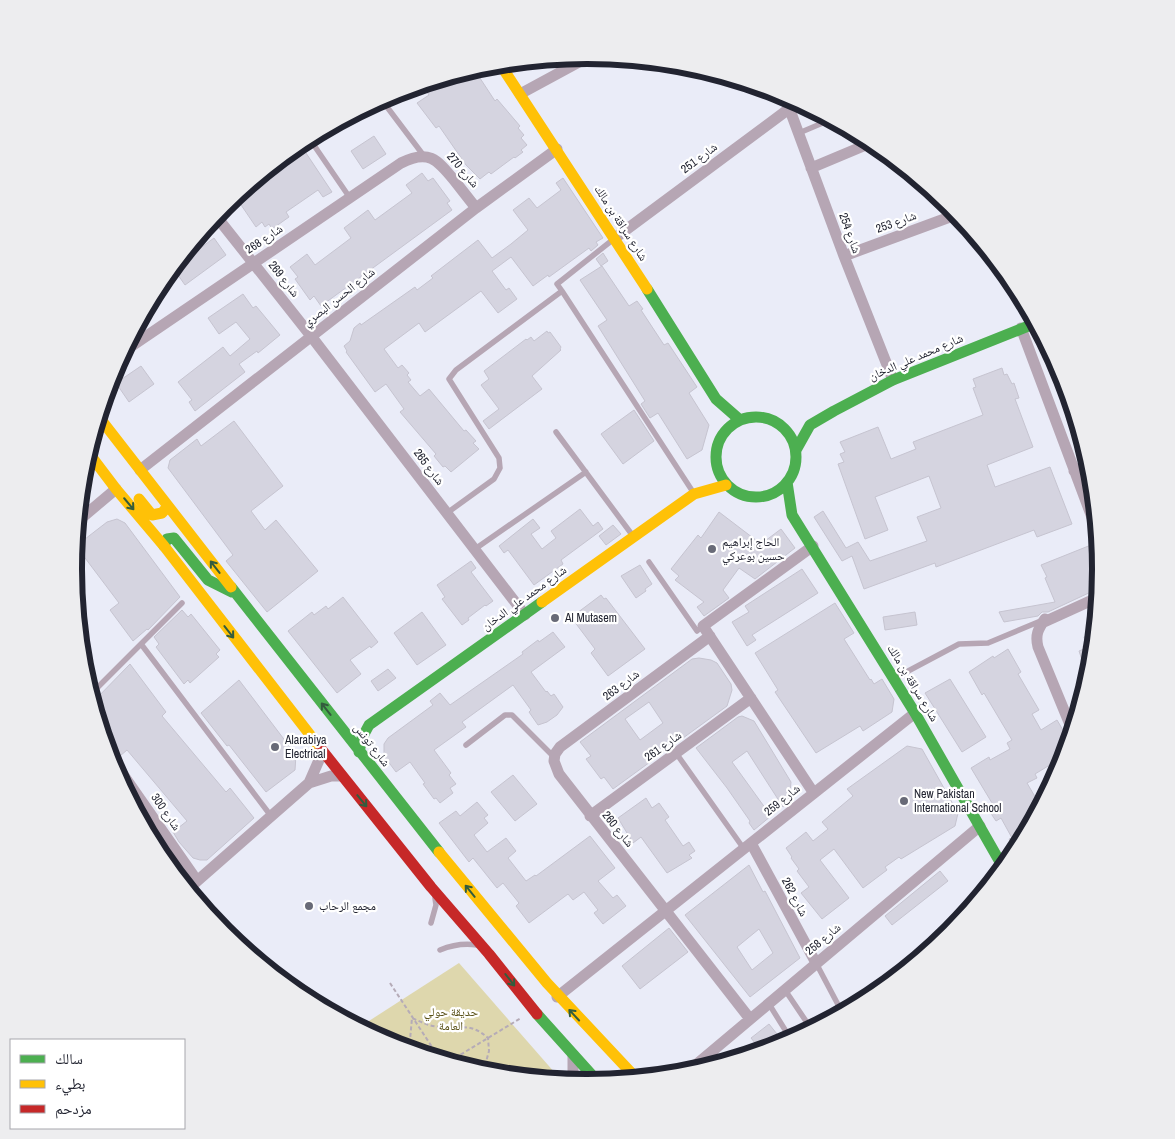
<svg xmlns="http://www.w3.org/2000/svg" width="1175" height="1139" viewBox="0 0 1175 1139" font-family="'Archivo Narrow','Noto Naskh Arabic',sans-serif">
<rect width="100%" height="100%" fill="#eaecf8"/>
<!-- green -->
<path fill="#ded7ad" d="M459 963 562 1081 487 1074 390 1045 358 1028Z"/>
<!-- building -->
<path fill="#d5d4e0" stroke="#c6c4d0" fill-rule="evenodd" d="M474 69 495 101 497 99 520 126 518 128 524 135 521 138 527 145 521 150 523 152 515 158 514 157 491 174 489 172 480 179 466 165 439 126 436 128 417 103 429 95 427 92 436 85 453 75Z
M374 136 386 154 363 169 351 151Z
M300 144 332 192 323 197 318 190 286 212 289 217 272 229 269 224 265 227 262 222 256 227 235 196Z
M422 173 428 181 433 178 450 201 447 203 452 210 321 306 314 296 310 300 295 279 298 277 290 267 307 254 315 265 351 238 344 228 368 210 375 220 412 193 406 185Z
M563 178 603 238 596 242 598 245 591 251 589 248 549 277 548 275 533 286 511 257 492 271 506 290 509 288 517 299 498 313 481 291 425 332 419 323 384 349 398 368 402 365 409 373 407 375 411 380 408 382 420 396 429 389 464 431 466 430 476 441 473 443 479 449 451 472 445 466 443 467 434 456 436 454 400 412 404 409 386 384 375 392 346 352 347 351 344 346 350 341 354 328 360 323 361 325 415 287 417 290 433 278 431 276 478 240 492 258 511 244 528 230 513 210 529 198 537 208 561 190 556 183Z
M214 238 226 255 185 285 173 268Z
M603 253 608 261 601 266 596 259Z
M602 266 629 306 637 301 643 309 641 310 664 345 668 343 697 387 689 393 709 425 702 450 687 459 658 413 650 418 641 404 645 401 598 326 607 320 580 280Z
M243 294 253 308 256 306 280 335 258 353 257 351 239 364 245 372 195 411 189 402 192 400 178 382 223 347 230 356 250 339 236 322 219 334 208 318Z
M547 331 548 333 550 332 561 347 560 349 561 350 532 376 542 389 489 429 483 421 499 409 481 385 489 379 484 371 526 339 527 340 531 337 534 341Z
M141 366 154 384 129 402 116 383Z
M1002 368 1004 375 1007 374 1012 384 1014 383 1019 398 1015 399 1033 447 987 465 995 487 1050 467 1072 524 1037 537 1034 530 936 567 935 563 864 589 852 556 842 561 814 517 823 511 846 548 858 542 870 561 927 541 917 517 941 508 929 476 875 497 888 530 865 539 838 464 844 462 840 454 845 452 840 442 878 427 891 459 916 449 913 442 983 415 973 388 976 387 973 379Z
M634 410 654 441 623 464 601 434Z
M234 421 283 486 251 511 265 530 276 520 318 571 267 612 226 561 233 555 168 468 170 460 197 439 201 446Z
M580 509 593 526 598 522 603 529 561 560 563 564 534 585 508 550 504 553 499 546 533 519 540 528 531 534 542 549 556 538 551 531Z
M719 512 761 544 781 529 795 548 755 579 739 568 723 590 729 598 704 616 697 607 704 602 675 580 679 576 671 569 698 535 701 538Z
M117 519 125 523 180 597 148 630 147 629 133 641 110 610 119 603 76 546 107 522Z
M613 525 621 534 606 545 599 536Z
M1096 543 1100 551 1102 570 1101 576 1089 581 1093 591 1048 612H1042L1038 616 1004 622 999 612 1055 602 1045 578 1047 577 1041 565Z
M471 561 476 568 471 572 493 601 486 606 485 605 468 618 469 620 462 625 442 599 445 597 437 585Z
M640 565 652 584 645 589 646 591 636 598 621 576Z
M802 569 818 593 752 635 756 640 747 646 732 622 749 612 745 606Z
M601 595 604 599 606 598 645 649 608 676 591 653 595 649 574 621 576 620 573 616Z
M343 597 378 642 371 648 370 646 350 660 361 674 337 693 288 631 312 612 314 615 326 606 328 609Z
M835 603 854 633 844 639 870 680 871 679 874 684 882 679 894 699 892 712 863 731 860 726 816 753 775 692 778 690 755 653Z
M182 610 188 617 191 614 220 650 216 654 219 657 190 683 188 680 184 684 156 647 159 644 154 637Z
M422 612 446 645 417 665 394 633Z
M915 612 917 625 885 630 883 617Z
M553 632 565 647 531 672 546 692 547 691 551 696 554 694 563 707 557 715 547 722 538 725 529 712 531 710 513 685 462 722 466 727 434 750 451 773 449 775 456 784 450 788 453 793 440 803 436 798 434 799 423 784 425 783 410 762 396 772 384 756V744L388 738 433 705 430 701 440 693 450 705 523 654 522 652 538 640 539 642Z
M1096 633 1093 664 1092 668 1089 661 1083 663 1079 651 1084 649 1083 646 1087 645 1084 637Z
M1008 649 1021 672 1018 674 1039 710 1032 714 1041 730 1057 720 1070 742 1062 767 1058 760 1035 774 1037 778 1027 783 1041 807 1017 853 1009 839 1012 838 1001 818 996 821 990 812 995 808 971 768 989 757 990 760 1010 749 1007 743 1012 740 984 693 982 695 969 672 993 656 994 658Z
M699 658 711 660 717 663 731 684 732 690 727 706 613 789 604 777 601 779 586 759 591 756 580 742 692 659ZM649 702 663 723 640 740 625 719Z
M130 664 166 712 162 716 226 792 230 788 254 818 207 860H200L193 858 179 842 173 832 187 821 127 750 120 756 100 726 93 702Z
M388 669 396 678 378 691 371 681Z
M950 679 986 737 962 752 925 693Z
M239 680 296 755 295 770 266 792 229 745 227 746 201 713Z
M742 716 754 721 791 782 789 803 783 807 747 751 732 762 771 816 754 830 749 823 750 821 727 788 696 748 738 717Z
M907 746 922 749 958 813 955 826 901 859 899 857 885 867 887 870 863 888 834 849 820 860 849 898 822 919 801 893 809 887 797 871 799 869 791 858 792 857 786 848 806 832 813 841 828 829 822 822 853 796 847 789Z
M513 775 537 804 515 821 491 792Z
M646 798 652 808 659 803 669 817 665 820 683 846 689 842 695 851 689 855 692 858 667 873 641 837 633 843 618 818Z
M477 802 488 815 484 818 488 823 474 835 487 852 506 838 516 851 508 858 526 881 535 875 536 876 590 836 615 868 598 881 613 898 617 895 626 906 603 924 594 913 598 910 584 892 573 900 568 894 529 923 516 906 519 903 503 883 497 888 473 858 469 862 439 823 456 811 460 816Z
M749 865 763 892 765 891 800 958 750 997 685 915ZM759 929 773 953 752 970 737 947Z
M940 871 948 881 892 925 885 916Z
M669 928 688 952 640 989 622 966Z
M769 1024 777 1034 759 1048 751 1038Z"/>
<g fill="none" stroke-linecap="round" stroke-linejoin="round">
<!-- path -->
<path stroke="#b5abb7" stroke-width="2" stroke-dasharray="4 2.5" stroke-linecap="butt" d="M390 983 436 1053
M406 1049 410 1040 412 1018C421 1022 429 1026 439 1027 461 1029 470 1022 488 1038L489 1051 483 1073
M431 1057 436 1053 447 1052 455 1058 457 1065
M455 1058 521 1018"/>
<!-- lane -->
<path stroke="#b6a6b4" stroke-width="5.5" d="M381 99 424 156
M799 133 832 119
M309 138 350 198
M562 291 693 492
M556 432 633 536
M447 513 494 479 500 468 499 458 449 379 456 370 562 291 557 284 615 238
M475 549 586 472
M649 562 697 631 703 626
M141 644 271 816
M895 678 959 644 988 643 1043 620
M90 695 182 603
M466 745 505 715H512L555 758
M676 753 744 849
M431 923 436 905 435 898
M440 950C452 945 464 943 477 945
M816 963 843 1014
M785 990 812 1030
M769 1004 792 1041"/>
<!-- street -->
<path stroke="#b6a6b4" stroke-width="11" d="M520 94 592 55
M784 94 844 256 893 380
M811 168 873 142
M216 216 311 336 525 615
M615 238 790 108 801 103
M844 256 958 214
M1021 328 1099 536
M123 352 401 163C428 149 437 159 454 180 461 189 469 199 476 208
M140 470 476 208 557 149
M1074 471 1090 464
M78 521 116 489
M710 636 560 747 555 754 554 761 559 774 750 1019
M1073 732 1038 647C1035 635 1038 629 1045 619L1044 622 1099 597
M108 753 193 875 189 888 197 901
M309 783 319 760 321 748
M813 792 703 626 813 546
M590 816 751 698
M751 843 816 963
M188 889 309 783 331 776H342
M557 997 915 713
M685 1074 980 826
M573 1083V1055"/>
<!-- fast -->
<path stroke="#4caf50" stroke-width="11" d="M647 289 716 399 740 420
M716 457a40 40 0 1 1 80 0a40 40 0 1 1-80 0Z
M796 450 810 425 834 411 893 380 1036 323
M787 482 792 515 915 713 1004 869
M164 546 167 539 174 538 208 580 232 592
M231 587 439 852
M359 752 362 738 369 725 542 602
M537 1014 599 1083"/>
<!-- slow -->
<path stroke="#ffc107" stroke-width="11" d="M500 64 647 289
M99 417 231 587
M88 452 116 489 164 546 321 749
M139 499 152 515 162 513 168 506
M542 602 694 494 726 485
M439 852 547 983 637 1079"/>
<!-- jam -->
<path stroke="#c62828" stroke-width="11" d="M321 749 431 887 489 954 537 1014"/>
</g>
<!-- one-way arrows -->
<defs><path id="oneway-shaft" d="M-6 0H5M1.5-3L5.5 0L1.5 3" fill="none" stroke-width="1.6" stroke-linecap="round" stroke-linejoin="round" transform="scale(1.25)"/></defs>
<g stroke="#335c3d">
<use href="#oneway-shaft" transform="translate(129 504) rotate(50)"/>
<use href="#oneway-shaft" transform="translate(215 567) rotate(-128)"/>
<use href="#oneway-shaft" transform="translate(229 632) rotate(52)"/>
<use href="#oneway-shaft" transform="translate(326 709) rotate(-128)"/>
<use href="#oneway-shaft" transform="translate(362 801) rotate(51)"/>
<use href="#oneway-shaft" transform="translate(470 891) rotate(-129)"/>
<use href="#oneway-shaft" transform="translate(510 980) rotate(52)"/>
<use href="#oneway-shaft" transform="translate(574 1015) rotate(-133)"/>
</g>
<!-- markers -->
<g fill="#686a77" stroke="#fff" stroke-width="2">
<circle cx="712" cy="549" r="5"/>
<circle cx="555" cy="618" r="5"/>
<circle cx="275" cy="747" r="5"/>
<circle cx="904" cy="801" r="5"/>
<circle cx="309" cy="906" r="5"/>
</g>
<g text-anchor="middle" stroke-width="4.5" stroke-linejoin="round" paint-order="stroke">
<!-- street labels -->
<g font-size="12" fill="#222431" stroke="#fff">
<text transform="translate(699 158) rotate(-37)" y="4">شارع 251</text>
<text transform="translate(463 170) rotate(49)" y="4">شارع 270</text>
<text transform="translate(896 222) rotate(-20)" y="4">شارع 253</text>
<text transform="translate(621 223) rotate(57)" y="4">شارع سراقة بن مالك</text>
<text transform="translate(850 233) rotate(70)" y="4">شارع 254</text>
<text transform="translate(264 239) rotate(-34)" y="4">شارع 268</text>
<text transform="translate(284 279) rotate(52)" y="4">شارع 269</text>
<text transform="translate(339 297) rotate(-38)" y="4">شارع الحسن البصري</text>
<text transform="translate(916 357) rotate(-23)" y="4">شارع محمد علي الدخان</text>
<text transform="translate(429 467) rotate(53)" y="4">شارع 265</text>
<text transform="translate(524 598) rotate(-36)" y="4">شارع محمد علي الدخان</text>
<text transform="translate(913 683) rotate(59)" y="4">شارع سراقة بن مالك</text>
<text transform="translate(621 685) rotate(-37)" y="4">شارع 263</text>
<text transform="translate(372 745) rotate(52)" y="4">شارع تونس</text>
<text transform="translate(663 746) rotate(-36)" y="4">شارع 261</text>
<text transform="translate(782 800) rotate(-39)" y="4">شارع 259</text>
<text transform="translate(166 812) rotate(55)" y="4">شارع 300</text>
<text transform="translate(618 829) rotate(51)" y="4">شارع 260</text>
<text transform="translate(795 897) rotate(62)" y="4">شارع 262</text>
<text transform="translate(823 939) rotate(-40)" y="4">شارع 258</text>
</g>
<!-- poi labels -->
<g font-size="12" fill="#222431" stroke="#fff" text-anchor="start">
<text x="722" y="546">الحاج إبراهيم<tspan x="722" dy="14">حسين بوعركي</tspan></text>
<text x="565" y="622">Al Mutasem</text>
<text x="285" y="744">Alarabiya<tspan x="285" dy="14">Electrical</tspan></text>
<text x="914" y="798">New Pakistan<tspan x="914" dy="14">International School</tspan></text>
<text x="319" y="910">مجمع الرحاب</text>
</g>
<!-- park labels -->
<g font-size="12" fill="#584f15" stroke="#fff">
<text x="451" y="1016">حديقة حولي<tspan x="451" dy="14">العامة</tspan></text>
</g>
</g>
<!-- crop -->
<path d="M0 0H1175V1139H0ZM82 569a505 505 0 1 1 1010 0a505 505 0 1 1-1010 0Z" fill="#ededef" fill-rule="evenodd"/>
<path fill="none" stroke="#222431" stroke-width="6" d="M82 569a505 505 0 1 1 1010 0a505 505 0 1 1-1010 0Z"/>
<!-- legend -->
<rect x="10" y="1039" width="175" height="90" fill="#ffffff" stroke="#a7a7ad"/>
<rect x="20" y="1055" width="25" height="8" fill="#4caf50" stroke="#a7a7ad"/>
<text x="55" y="1064" font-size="15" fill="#222431">سالك</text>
<rect x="20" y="1080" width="25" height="8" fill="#ffc107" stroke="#a7a7ad"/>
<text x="55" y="1089" font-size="15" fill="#222431">بطيء</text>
<rect x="20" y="1105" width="25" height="8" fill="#c62828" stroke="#a7a7ad"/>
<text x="55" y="1114" font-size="15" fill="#222431">مزدحم</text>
</svg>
